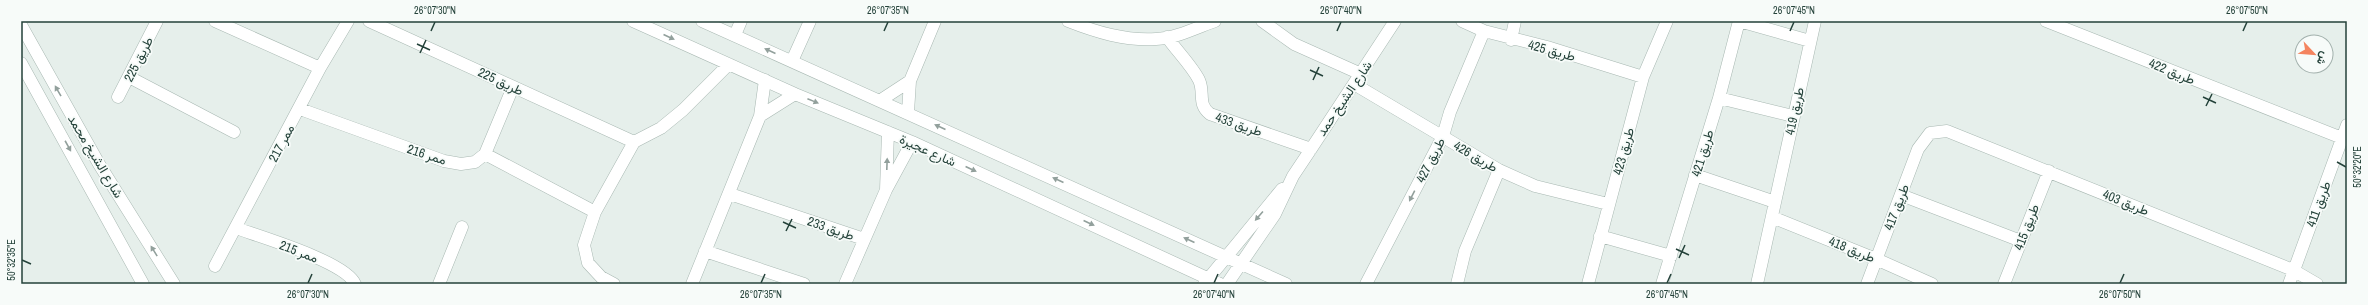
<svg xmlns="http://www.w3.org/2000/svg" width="2368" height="305" viewBox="0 0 2368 305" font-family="'Archivo Narrow',Vazirmatn,sans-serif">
<rect width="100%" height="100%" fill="#e6efeb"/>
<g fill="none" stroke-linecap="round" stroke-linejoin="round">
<!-- minor casing -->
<g stroke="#a8b8b2" stroke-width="13">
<path id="minor" d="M215 21 320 68
M369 21 634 142
M633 21 795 94 912 142 1220 284
M702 21 1286 284
M1068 21C1096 32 1125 41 1156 39 1176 38 1196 28 1215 21
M1262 21 1294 44 1361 74
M1462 21 1484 31 1547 47 1643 77
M1739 21 1810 41
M2046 21 2342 138
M21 25 99 164 174 284
M735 35 741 21
M1167 37C1176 50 1192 66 1199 80 1205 93 1197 104 1210 114L1311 149
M1511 40 1515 21
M792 61 810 21
M21 63 143 284
M129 77 234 132
M765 80 760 116 795 94
M910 81 935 21
M1354 84 1499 170 1535 186 1608 204
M118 97 157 21
M1719 98 1793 116
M881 100 910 81 908 112
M300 109 444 161 461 164 475 162 485 154 513 87
M888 132 886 190 912 142
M485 154 595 212
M1695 175 1775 202
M730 194 864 239
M1901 195 2021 241
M1772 217 1876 259 1932 284
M236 228C261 237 346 262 355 284
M1600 236 1671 256
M705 251 804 284
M215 266 320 68 348 21
M439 284 462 227
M614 284 601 277 588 263 584 245 595 212 634 142 661 128 683 110 729 64
M692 284 760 116
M845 284 886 190
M1204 284 1282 189
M1227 284 1275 214 1293 176 1311 149 1395 21
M1366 284 1443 136 1450 112 1484 31
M1457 284 1465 251 1499 170
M1588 284 1643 77 1667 21
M1662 284 1719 98 1739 21
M1757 284 1815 21
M1867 284 1918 149 1930 133 1947 131 2293 270 2317 284
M2004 284 2049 171
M2289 284 2347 125"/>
</g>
<!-- minor -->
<use href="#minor" stroke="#fff" stroke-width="12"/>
</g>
<!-- one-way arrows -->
<defs><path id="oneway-solid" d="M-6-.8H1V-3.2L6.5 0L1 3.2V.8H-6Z"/></defs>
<g fill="#92a09c">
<use href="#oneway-solid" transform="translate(669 37) rotate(24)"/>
<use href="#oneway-solid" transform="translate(770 51) rotate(-156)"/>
<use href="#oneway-solid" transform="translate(58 91) rotate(-120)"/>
<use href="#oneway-solid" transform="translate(813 101) rotate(22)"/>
<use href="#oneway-solid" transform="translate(940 127) rotate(-156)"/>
<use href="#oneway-solid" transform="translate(68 146) rotate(61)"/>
<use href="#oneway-solid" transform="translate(887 164) rotate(-88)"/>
<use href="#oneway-solid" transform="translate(971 169) rotate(25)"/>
<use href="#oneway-solid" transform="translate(1058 180) rotate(-156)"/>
<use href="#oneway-solid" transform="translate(1412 196) rotate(117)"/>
<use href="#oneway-solid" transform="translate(1259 216) rotate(131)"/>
<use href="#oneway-solid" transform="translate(1089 223) rotate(25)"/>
<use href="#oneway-solid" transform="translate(1189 240) rotate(-156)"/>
<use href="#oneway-solid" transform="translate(154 251) rotate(-122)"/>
</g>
<!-- ticks -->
<path fill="none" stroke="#24423a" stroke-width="1.5" d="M431 31 435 22M884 31 888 22M1337 31 1341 22M1790 31 1794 22M2243 31 2247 22M417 44 430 50M420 53 426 40M1310 70 1323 76M1313 80 1319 67M2203 97 2216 103M2206 106 2212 94M2337 162 2346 167M783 222 796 228M786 231 792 219M1676 249 1689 255M1679 258 1685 245M22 260 31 264M308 283 312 274M761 283 765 274M1214 283 1218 274M1667 283 1671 274M2120 283 2124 274"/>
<g text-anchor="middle" stroke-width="3.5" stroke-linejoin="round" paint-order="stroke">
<!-- street labels -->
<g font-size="13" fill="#24423a" stroke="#f7fbf9">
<text transform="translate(1552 50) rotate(15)" y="5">طريق 425</text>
<text transform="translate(138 59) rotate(-63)" y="5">طريق 225</text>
<text transform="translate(2172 71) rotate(22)" y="5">طريق 422</text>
<text transform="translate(501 81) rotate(25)" y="5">طريق 225</text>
<text transform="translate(1344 98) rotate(-56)" y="5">شارع الشيخ حمد</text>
<text transform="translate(1794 111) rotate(-78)" y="5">طريق 419</text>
<text transform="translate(1239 124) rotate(19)" y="5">طريق 433</text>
<text transform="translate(281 143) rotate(-62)" y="5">ممر 217</text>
<text transform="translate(928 150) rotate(24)" y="5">شارع عجيرة</text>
<text transform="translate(1623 151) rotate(-75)" y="5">طريق 423</text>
<text transform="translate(1702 153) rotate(-73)" y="5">طريق 421</text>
<text transform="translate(427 154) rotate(18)" y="5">ممر 216</text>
<text transform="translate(96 156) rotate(59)" y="5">شارع الشيخ محمد</text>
<text transform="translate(1476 156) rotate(30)" y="5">طريق 426</text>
<text transform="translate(1430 160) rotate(-63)" y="5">طريق 427</text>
<text transform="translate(2126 202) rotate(22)" y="5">طريق 403</text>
<text transform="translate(2318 204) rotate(-70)" y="5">طريق 411</text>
<text transform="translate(1896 207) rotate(-69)" y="5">طريق 417</text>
<text transform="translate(2026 227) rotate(-69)" y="5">طريق 415</text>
<text transform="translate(831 228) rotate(19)" y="5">طريق 233</text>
<text transform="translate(1852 249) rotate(22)" y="5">طريق 418</text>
<text transform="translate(299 251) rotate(21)" y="5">ممر 215</text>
</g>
</g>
<!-- border -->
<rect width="2368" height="305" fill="none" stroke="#f7fbf9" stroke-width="44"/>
<!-- north arrow -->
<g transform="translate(2314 54) rotate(116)"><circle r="19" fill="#f7fbf9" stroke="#a3b1ad"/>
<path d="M0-3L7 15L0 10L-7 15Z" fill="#f4845f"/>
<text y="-6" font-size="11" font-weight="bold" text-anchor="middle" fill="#24423a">ش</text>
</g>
<rect x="22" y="22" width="2324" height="261" fill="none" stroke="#24423a" stroke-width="1.5"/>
<g font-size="10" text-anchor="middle" fill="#24423a">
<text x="435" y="14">26°07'30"N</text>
<text x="888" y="14">26°07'35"N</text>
<text x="1341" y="14">26°07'40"N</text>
<text x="1794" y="14">26°07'45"N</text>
<text x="2247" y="14">26°07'50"N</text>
<text transform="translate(2357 167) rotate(-90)" y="4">50°32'20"E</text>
<text transform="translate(11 260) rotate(-90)" y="4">50°32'35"E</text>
<text x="308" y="298">26°07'30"N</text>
<text x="761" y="298">26°07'35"N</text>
<text x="1214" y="298">26°07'40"N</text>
<text x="1667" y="298">26°07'45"N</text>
<text x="2120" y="298">26°07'50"N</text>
</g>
</svg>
